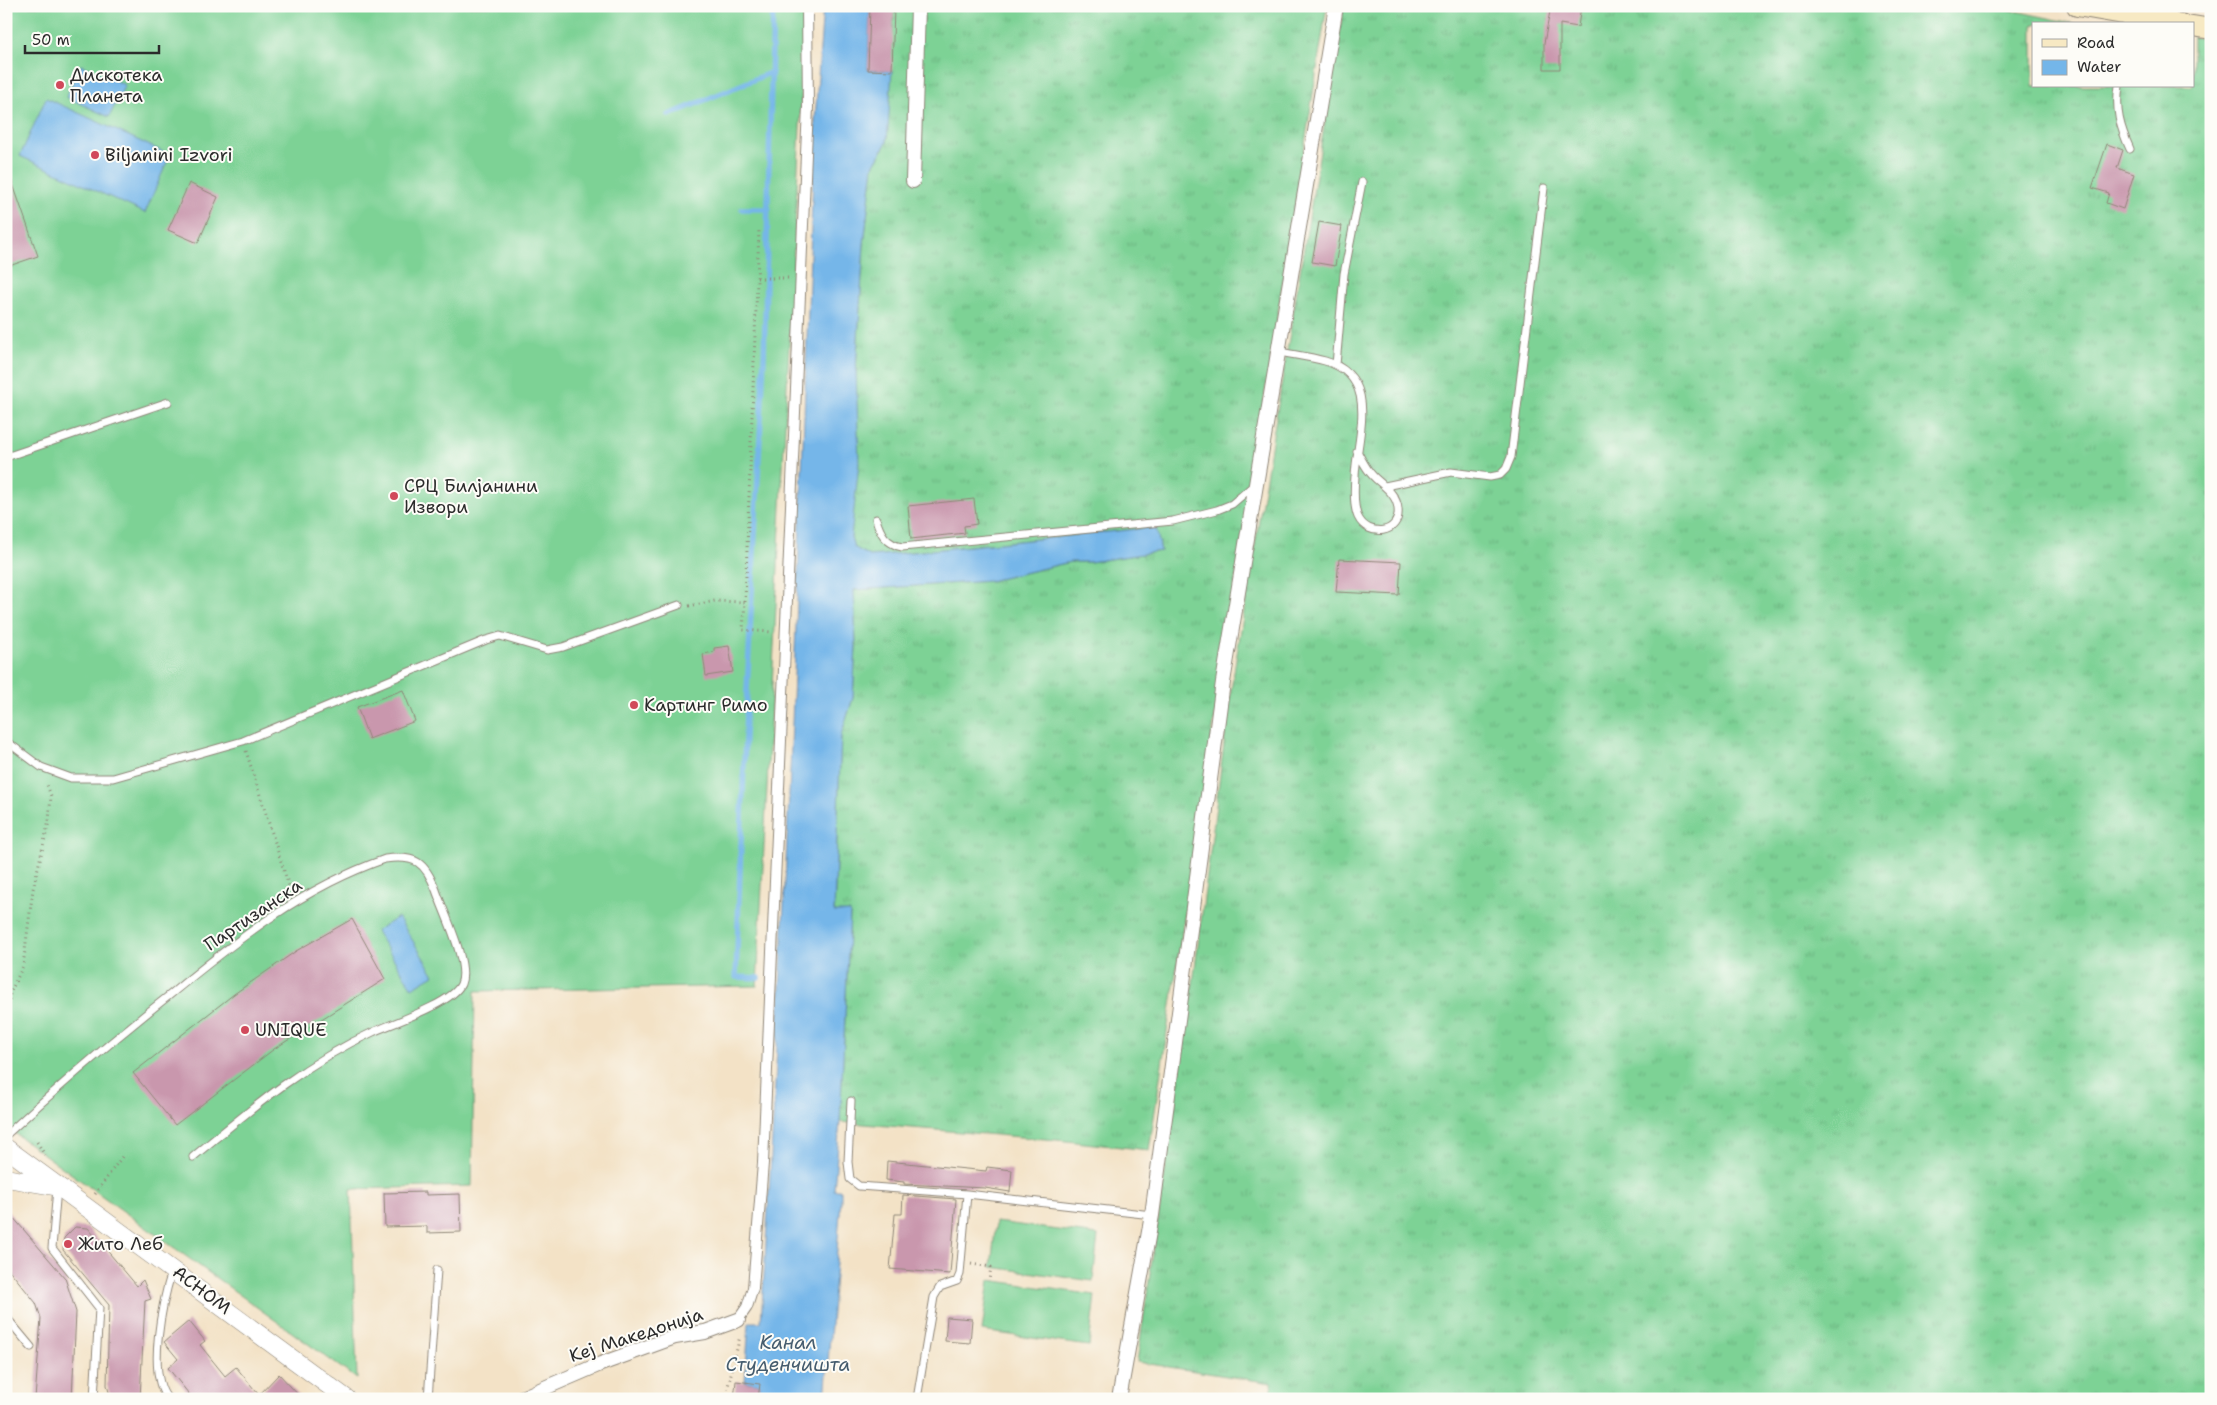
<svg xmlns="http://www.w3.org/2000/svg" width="2217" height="1405" viewBox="0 0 2217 1405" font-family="'Shantell Sans',sans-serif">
<defs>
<pattern id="grass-tufts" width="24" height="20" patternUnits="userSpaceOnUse" patternTransform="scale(1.25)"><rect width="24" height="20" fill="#7dd295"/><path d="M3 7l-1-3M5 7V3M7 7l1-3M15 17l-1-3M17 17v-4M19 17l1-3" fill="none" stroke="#6cb481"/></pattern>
</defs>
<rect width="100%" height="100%" fill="#fdfcf7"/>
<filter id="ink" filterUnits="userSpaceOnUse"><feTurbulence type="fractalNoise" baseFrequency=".02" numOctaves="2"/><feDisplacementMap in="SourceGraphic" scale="10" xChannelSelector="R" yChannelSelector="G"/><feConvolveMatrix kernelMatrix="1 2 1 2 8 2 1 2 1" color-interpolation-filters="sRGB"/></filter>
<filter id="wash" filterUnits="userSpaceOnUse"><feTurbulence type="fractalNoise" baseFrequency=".0096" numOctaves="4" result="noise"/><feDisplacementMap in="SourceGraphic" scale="20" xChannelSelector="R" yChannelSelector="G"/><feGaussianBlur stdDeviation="1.12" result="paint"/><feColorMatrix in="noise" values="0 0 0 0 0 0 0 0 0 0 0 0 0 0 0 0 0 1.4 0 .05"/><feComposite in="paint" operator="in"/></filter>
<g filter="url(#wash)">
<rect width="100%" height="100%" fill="#f3e2c6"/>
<!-- grass -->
<path fill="url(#grass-tufts)" stroke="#547e60" d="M870 6H1327L1247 505 1149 1150 1057 1140 840 1122 850 913H834L841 735 853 698 856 646 854 590 990 581 1070 562H1090L1161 551 1155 527 883 555 869 556 854 547 851 538 856 370 864 244 873 166 887 142 894 8Z
M1344 6H1992L2076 24H2033V86H2193V37L2211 40V1399H1270L1272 1383 1137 1362 1193 983 1231 690Z"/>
<!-- garden -->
<path fill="#7dd295" stroke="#547e60" d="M6 6H806L757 986 475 991 472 1186 351 1189 357 1379 6 1127Z
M996 1222 1098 1235 1093 1281 991 1267Z
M989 1280 1095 1295 1089 1346 982 1331Z"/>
<!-- water -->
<path fill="#74b6e9" stroke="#50708a" d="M823 6H870L868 70 892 71 887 142 873 166 864 244 856 370 859 463 851 537 854 547 869 556 883 555 1156 527 1161 551 1090 562H1070L990 581 854 590 856 646 853 698 841 735 834 912H850L840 1122 834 1190H841V1201L825 1399H758L760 1384 745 1382 749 1322H761C787 921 800 520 815 120Z
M81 65 125 85 109 117 66 97Z
M46 98 170 155 145 213 20 156Z
M398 917 434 975 412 988 376 931Z"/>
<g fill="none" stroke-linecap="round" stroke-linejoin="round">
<!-- stream -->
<path stroke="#74b6e9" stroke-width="5.5" d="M669 115 772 72
M742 209H769
M759 978 736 977 746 710 764 360 773 6"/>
</g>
<g id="blocks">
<!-- building -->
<path fill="#c997ad" d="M1551 6H1581L1578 27 1560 24V69H1544V43Z
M870 7 894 8 892 71 868 70Z
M2107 144 2123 150 2117 168 2134 174 2123 209 2106 203 2109 193 2092 188Z
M8 170 38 256 6 267V171Z
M189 183 218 197 198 243 168 230Z
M1319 222 1342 226 1335 266 1312 262Z
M974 499 977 524 964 526 965 533 911 539 908 506Z
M1339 559 1401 562 1399 595 1336 592Z
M729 646 733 672 706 676 703 654 714 652V648Z
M403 690 415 721 369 739 357 707Z
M352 919 385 979 274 1049 175 1125 133 1073 234 994 296 951Z
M887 1161 986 1171 987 1167 1012 1170 1010 1192 985 1188 904 1184V1182L886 1180Z
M426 1192V1195L460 1194 461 1232 427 1233V1226L385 1227 384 1193Z
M903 1195 956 1199 950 1274 890 1269 895 1214H902Z
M6 1209 65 1278 76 1312 72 1399H35L41 1318 36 1303 6 1266Z
M75 1227 88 1228 137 1286 143 1280 151 1299 145 1301 140 1399H111L107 1385 109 1305 63 1250 64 1238Z
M947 1317 972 1319 970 1343 945 1341Z
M189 1321 205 1341 200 1345 225 1376 236 1367 259 1395 279 1374 302 1399H193L168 1368 178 1359 164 1342Z
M736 1381 760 1384 758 1399H734Z"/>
</g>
</g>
<g filter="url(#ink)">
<use href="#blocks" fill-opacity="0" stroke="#8f8678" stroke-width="1"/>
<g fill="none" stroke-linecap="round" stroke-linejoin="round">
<!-- service casing -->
<g stroke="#8f8678" stroke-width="9">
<path id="service" d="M2119 86C2115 110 2120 127 2130 149
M1280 352C1295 355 1310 357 1325 361 1381 377 1357 435 1355 476 1354 489 1353 506 1358 517 1368 538 1401 534 1398 509 1397 494 1383 486 1373 476 1366 469 1362 460 1357 451
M1336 365 1344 274 1362 182
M6 457 168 402
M1385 486 1451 472 1490 477 1500 475 1506 469 1511 457 1544 188
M876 519C880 533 886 544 902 547L1173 521 1217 510 1232 504 1253 486
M6 741 41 767 71 778H113L243 741 486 640 500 636 547 650 563 647 679 605
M851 1101 848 1162 850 1179 859 1186 967 1194 1152 1215
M6 1135C59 1086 114 1039 171 994 238 939 302 888 385 859 416 855 425 862 436 890 443 911 470 964 461 984 453 1003 393 1023 373 1032 305 1063 250 1110 193 1157
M57 1188 52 1248 99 1308 94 1399
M6 1317 31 1347
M168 1399C146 1374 163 1300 172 1271
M428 1399 437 1270
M917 1399 934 1297 940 1287 957 1281 960 1274 967 1194"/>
</g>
<!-- pedestrian casing -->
<g stroke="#8f8678" stroke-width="12">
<path id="pedestrian" d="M738 1320 747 1307 753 1288 763 1163 808 107 807 6"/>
</g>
<!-- minor casing -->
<g stroke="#8f8678" stroke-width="16">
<path id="minor" d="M913 181 918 6
M519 1399 598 1365 675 1337 705 1332 738 1320
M1119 1399 1152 1215 1223 682 1336 6"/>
</g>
<!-- tertiary casing -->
<g stroke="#8f8678" stroke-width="19">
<path id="tertiary" d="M6 1148 347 1399
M6 1178 53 1186"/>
</g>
<!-- secondary casing -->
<g stroke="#8f8678" stroke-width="22">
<path id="secondary" d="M2077 6 2181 24
M2193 26 2211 29"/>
</g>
<!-- path -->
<path stroke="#8f8678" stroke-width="3" stroke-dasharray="1 4" stroke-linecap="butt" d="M757 278H789
M745 602 759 229
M689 606 715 601 745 602 743 630 772 632
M246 751 291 893
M6 1030 10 993 23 966 33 889 49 821 51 796 46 782
M37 1142 45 1155
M95 1194 124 1154
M971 1264 991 1267 989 1280
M725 1399 740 1336"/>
<!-- service -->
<use href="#service" stroke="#fff" stroke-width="7"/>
<!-- pedestrian -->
<use href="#pedestrian" stroke="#fff" stroke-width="10"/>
<!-- minor -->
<use href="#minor" stroke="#fff" stroke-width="14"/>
<!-- tertiary -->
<use href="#tertiary" stroke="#fff" stroke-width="18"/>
<!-- secondary -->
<use href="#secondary" stroke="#f7e9c3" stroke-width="20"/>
</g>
</g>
<!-- markers -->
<g fill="#d1495b" stroke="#fdfcf7" stroke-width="2">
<circle cx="60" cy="85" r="5"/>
<circle cx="95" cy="155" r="5"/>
<circle cx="394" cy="496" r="5"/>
<circle cx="634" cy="705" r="5"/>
<circle cx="245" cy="1030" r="5"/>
<circle cx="68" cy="1244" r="5"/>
</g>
<g text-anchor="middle" stroke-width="4" stroke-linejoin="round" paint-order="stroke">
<!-- poi labels -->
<g font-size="18" fill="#2b2b2b" stroke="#fdfcf7" text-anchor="start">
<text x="70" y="81">Дискотека<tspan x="70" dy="21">Планета</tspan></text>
<text x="105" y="161">Biljanini Izvori</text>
<text x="404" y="492">СРЦ Билјанини<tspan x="404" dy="21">Извори</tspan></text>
<text x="644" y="711">Картинг Римо</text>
<text x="255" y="1036">UNIQUE</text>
<text x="78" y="1250">Жито Леб</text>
</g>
<!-- street labels -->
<g font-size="18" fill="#2b2b2b" stroke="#fdfcf7">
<text transform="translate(253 915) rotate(-34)" y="6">Партизанска</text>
<text transform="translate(202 1290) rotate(37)" y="6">АСНОМ</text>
<text transform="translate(636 1335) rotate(-18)" y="6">Кеј Македонија</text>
</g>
<!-- water labels -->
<g font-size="19" font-style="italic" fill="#455c6e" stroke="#fdfcf7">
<text x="788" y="1349">Канал<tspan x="788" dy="22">Студенчишта</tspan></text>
</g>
</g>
<!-- margin -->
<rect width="2217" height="1405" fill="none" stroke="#fdfcf7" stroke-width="25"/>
<!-- legend -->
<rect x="2032" y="22" width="162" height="65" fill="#fdfcf7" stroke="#a9a8a5"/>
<rect x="2042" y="39" width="25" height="8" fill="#f7e9c3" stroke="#a9a8a5"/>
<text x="2077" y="48" font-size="15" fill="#2b2b2b">Road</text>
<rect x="2042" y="60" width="25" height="15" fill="#74b6e9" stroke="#a9a8a5"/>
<text x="2077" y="72" font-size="15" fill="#2b2b2b">Water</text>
<!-- scale -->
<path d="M25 45v8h134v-8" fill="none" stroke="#2b2b2b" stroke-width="2.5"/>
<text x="32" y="45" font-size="15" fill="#2b2b2b" stroke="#fdfcf7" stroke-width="4" paint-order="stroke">50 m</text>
</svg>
